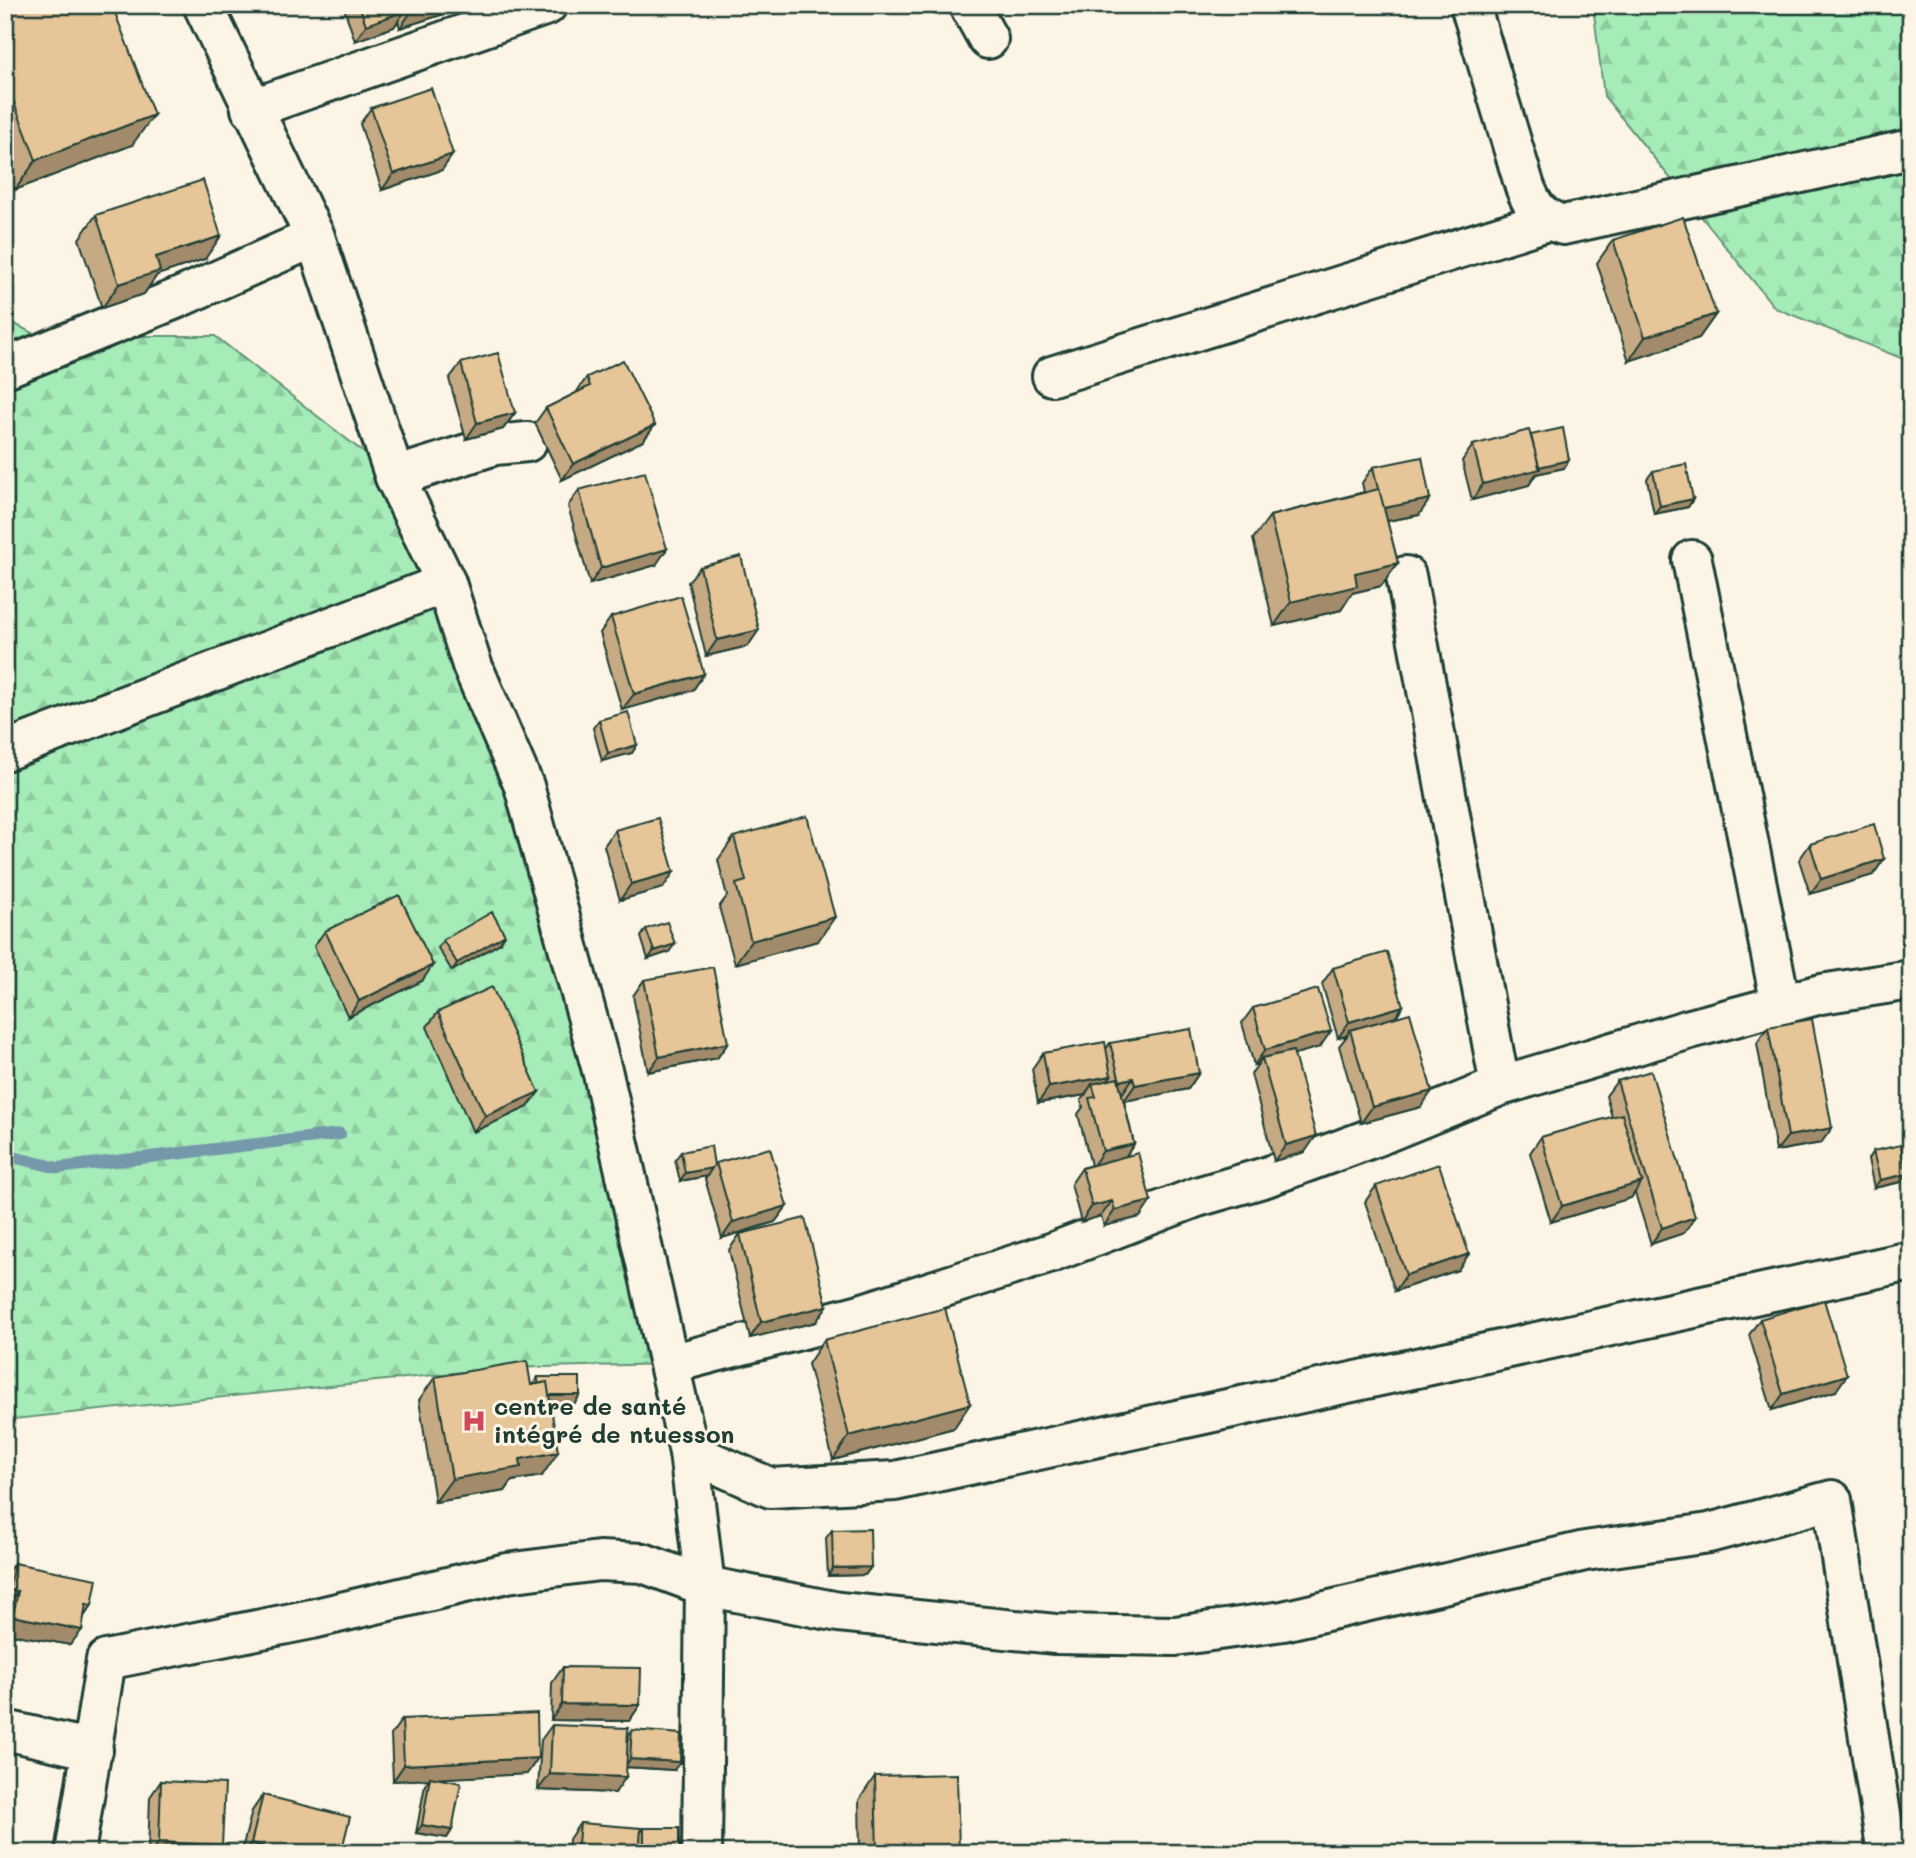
<svg xmlns="http://www.w3.org/2000/svg" width="1916" height="1858" viewBox="0 0 1916 1858" font-family="Mali,sans-serif">
<defs>
<pattern id="forest-firs" width="22" height="20" patternUnits="userSpaceOnUse" patternTransform="scale(1.75)"><rect width="22" height="20" fill="#a5ecb8"/><path d="M5 1l3.5 6h-7zM16 11l3.5 6h-7z" fill="#8ecb9f"/></pattern>
</defs>
<rect width="100%" height="100%" fill="#fcf5e5"/>
<filter id="ink" filterUnits="userSpaceOnUse"><feTurbulence type="fractalNoise" baseFrequency=".0143" numOctaves="2"/><feDisplacementMap in="SourceGraphic" scale="14" xChannelSelector="R" yChannelSelector="G"/><feConvolveMatrix kernelMatrix="1 2 1 2 8 2 1 2 1" color-interpolation-filters="sRGB"/></filter>
<g filter="url(#ink)">
<!-- forest -->
<path fill="url(#forest-firs)" stroke="#629476" stroke-width="2" d="M1593 5H1911V362L1775 308 1604 96Z
M5 319 38 336H215L395 477 446 583 670 1364 500 1368 5 1420Z"/>
<g fill="none" stroke-linecap="round" stroke-linejoin="round">
<!-- stream -->
<path stroke="#7598aa" stroke-width="12" d="M5 1155 58 1168 340 1134"/>
<!-- minor casing -->
<g stroke="#1f3d34" stroke-width="44">
<path id="minor" d="M969 5 988 39
M1470 5 1525 187C1533 208 1541 219 1563 225L1911 149
M251 109 547 5
M5 368 178 298 315 237
M1052 376 1547 221
M395 477 495 445 527 442
M1692 560 1781 1005
M1406 576 1500 1086
M5 751 446 583
M670 1364 860 1314 1051 1253 1197 1197 1266 1177 1380 1135 1500 1086 1690 1029 1821 994 1911 980
M689 1452 771 1488 895 1481 1911 1261
M5 1730 93 1750
M75 1853 106 1660 312 1619 507 1573 599 1561 643 1563 705 1586 839 1612 1055 1634 1175 1636 1283 1621 1585 1551 1709 1533 1832 1500 1887 1853"/>
</g>
<!-- tertiary casing -->
<g stroke="#1f3d34" stroke-width="44">
<path id="tertiary" d="M203 5 315 237 395 477 446 583 472 665 524 786 603 1074 689 1452 705 1586 702 1853"/>
</g>
<!-- minor -->
<use href="#minor" stroke="#fcf5e5" stroke-width="38"/>
<!-- tertiary -->
<use href="#tertiary" stroke="#fcf5e5" stroke-width="38"/>
</g>
<!-- wall -->
<path fill="#c6aa83" stroke="#1f3d34" stroke-width="2" d="M5 5 132 145 15 190 5 165Z
M343 5H468L466 7 400 28 398 21 394 27 355 41Z
M371 108 453 154 442 170 382 190 360 124Z
M96 215 205 259 157 275 144 294 102 308 79 239Z
M1613 240 1716 314 1699 338 1629 361 1597 263Z
M461 363 515 413 503 429 466 439 449 379Z
M587 377 655 425 643 441 562 480 535 423 546 408 576 393Z
M1531 436 1564 468 1536 474 1529 485 1472 500 1462 461 1473 445Z
M1373 467 1419 515 1387 521 1398 563 1381 586 1352 593 1341 610 1274 626 1253 539 1270 516 1364 492 1362 483Z
M1653 471 1693 499 1688 507 1654 514 1647 479Z
M579 490 656 565 590 584 568 506Z
M700 567 748 646 706 656 688 582Z
M611 617 704 674 693 690 622 710 600 633Z
M599 720 637 745 632 753 602 761 593 728Z
M615 830 663 888 620 900 604 846Z
M734 837 818 941 735 964 719 907 727 896 718 860Z
M1810 844 1884 859 1873 875 1810 894 1799 860Z
M646 929 669 952 648 959 641 937Z
M325 931 422 981 348 1017 314 946Z
M443 940 500 943 452 971 438 948Z
M1333 968 1403 1006 1395 1018 1421 1107 1361 1123 1339 1046 1347 1036 1338 1038 1322 984Z
M644 980 728 1043 717 1058 648 1072 633 996Z
M1253 1008 1320 1047 1294 1054 1305 1152 1274 1161 1251 1074 1258 1064 1254 1065 1242 1023Z
M438 1012 528 1107 473 1132 427 1027Z
M1768 1027 1821 1143 1776 1151 1757 1043Z
M1110 1043 1199 1073 1188 1089 1124 1101 1134 1144 1126 1156 1140 1217 1104 1226 1101 1216 1081 1222 1071 1184 1082 1168 1091 1165 1078 1114 1083 1107 1081 1100 1085 1095 1038 1103 1032 1069 1043 1053 1106 1049Z
M1617 1081 1695 1217 1684 1233 1651 1244 1635 1193 1631 1198 1551 1222 1530 1153 1541 1137 1612 1117 1606 1096Z
M1873 1151 1907 1174 1901 1182 1874 1188 1868 1159Z
M681 1152 714 1165 716 1163 787 1206 775 1222 722 1238 705 1179 707 1176 680 1181 675 1160Z
M1376 1186 1458 1270 1395 1291 1365 1202Z
M740 1234 816 1322 750 1338 729 1250Z
M1760 1319 1836 1391 1772 1410 1749 1335Z
M824 1340 954 1428 833 1460 808 1364Z
M435 1377 531 1385 533 1384 538 1377 580 1395 575 1403H550L542 1476 512 1481 505 1491 435 1502 419 1400Z
M832 1530 871 1567 865 1575 828 1576 826 1538Z
M14 1563 92 1605 84 1616 70 1645 5 1633V1614L7 1607H5V1576Z
M563 1667 640 1705 629 1721 551 1720 552 1683Z
M402 1719 527 1774 436 1778 452 1830 447 1838 416 1833 425 1785 429 1779 393 1781 391 1735Z
M552 1725 628 1737 632 1730 674 1770 627 1767 615 1793 538 1790 541 1740Z
M875 1776 959 1853H860L859 1800Z
M161 1781 216 1853H148L150 1797Z
M263 1795 341 1853H241L252 1811Z
M580 1823 641 1832 644 1828 679 1853H568L569 1839Z"/>
<!-- shaded-wall -->
<path fill="#a18b6a" stroke="#1f3d34" stroke-width="2" d="M432 5H468L466 7 400 28 411 12Z
M405 11 394 27 355 41 366 25Z
M154 115 132 145 15 190 36 160Z
M453 154 442 170 382 190 393 174Z
M221 236 205 259 157 275 144 294 102 308 119 284 156 257Z
M1716 314 1699 338 1629 361 1645 337Z
M515 413 503 429 466 439 477 423Z
M655 425 643 441 562 480 573 464Z
M1569 460 1564 468 1536 474 1529 485 1472 500 1483 484 1538 467Z
M1430 499 1419 515 1371 524 1382 508Z
M1693 499 1688 507 1654 514 1660 506Z
M667 549 656 565 590 584 601 568Z
M1398 563 1381 586 1352 593 1341 610 1274 626 1291 602 1355 573Z
M759 630 748 646 706 656 717 640Z
M704 674 693 690 622 710 634 694Z
M637 745 632 753 602 761 608 753Z
M1884 859 1873 875 1810 894 1821 879Z
M674 872 663 888 620 900 631 884Z
M835 917 818 941 735 964 751 941Z
M505 935 500 943 452 971 457 963Z
M675 944 669 952 648 959 654 951Z
M433 965 422 981 348 1017 359 1001Z
M1403 1006 1392 1022 1350 1030 1346 1036 1338 1038 1349 1022Z
M1331 1031 1320 1047 1264 1063 1262 1058 1258 1064 1254 1065 1265 1050Z
M728 1043 717 1058 648 1072 659 1057Z
M1199 1073 1188 1089 1124 1101 1135 1085Z
M1111 1076 1099 1092 1092 1084 1085 1095 1038 1103 1049 1087Z
M1133 1078 1122 1094 1109 1097 1120 1081Z
M1432 1091 1421 1107 1361 1123 1372 1107Z
M539 1092 528 1107 473 1132 485 1116Z
M1832 1128 1821 1143 1776 1151 1788 1136Z
M1316 1136 1305 1152 1274 1161 1286 1145Z
M1134 1144 1123 1160 1092 1167 1103 1151Z
M712 1168 707 1176 680 1181 685 1173Z
M1907 1174 1901 1182 1874 1188 1880 1180Z
M1642 1182 1631 1198 1551 1222 1562 1206Z
M1112 1201 1101 1216 1081 1222 1092 1206Z
M1151 1201 1140 1217 1104 1226 1115 1210Z
M787 1206 775 1222 722 1238 733 1222Z
M1695 1217 1684 1233 1651 1244 1662 1228Z
M1469 1254 1458 1270 1395 1291 1406 1275Z
M827 1306 816 1322 750 1338 761 1322Z
M1847 1375 1836 1391 1772 1410 1783 1394Z
M538 1395H580L575 1403H532Z
M970 1404 954 1428 833 1460 849 1436Z
M558 1452 542 1476 512 1481 505 1491 435 1502 452 1479 520 1459Z
M871 1567 865 1575 828 1576 833 1568Z
M9 1590 18 1591 7 1607H5V1594Z
M86 1604 92 1605 81 1621Z
M13 1616 82 1630 70 1645 5 1633V1627Z
M562 1704 640 1705 629 1721 551 1720Z
M538 1758 527 1774 393 1781 404 1765Z
M630 1759 680 1762 674 1770 625 1767Z
M550 1774 626 1777 615 1793 538 1790Z
M422 1825 452 1830 447 1838 416 1833Z
M159 1842 222 1845 216 1853H151Z
M251 1843 288 1853H244Z"/>
<!-- building -->
<path fill="#e6c698" stroke="#1f3d34" stroke-width="2" d="M5 5H112L154 115 36 160 5 79Z
M359 5H403L405 11 366 25Z
M409 5H432L411 12Z
M431 88 453 154 393 174 371 108Z
M203 180 221 236 156 257 160 271 119 284 96 215Z
M1683 217 1716 314 1645 337 1613 240Z
M498 353 515 413 477 423 461 363Z
M623 360 655 425 573 464 546 408 590 386 587 377Z
M1563 428 1569 460 1539 467 1531 435Z
M1529 430 1540 469 1483 484 1473 445Z
M1422 457 1430 499 1384 508 1379 489H1378L1373 467Z
M1686 464 1693 499 1660 506 1653 471Z
M645 472 667 549 601 568 579 490Z
M1379 489 1398 563 1355 573 1357 586 1291 602 1270 516Z
M741 556 759 630 717 640 700 567Z
M681 596 704 674 634 694 611 617Z
M628 712 637 745 608 753 599 720Z
M807 816 835 917 751 941 736 884 746 881 734 837Z
M658 818 674 872 631 884 615 830Z
M1874 824 1884 859 1821 879 1810 844Z
M399 895 433 965 359 1001 325 931Z
M492 912 505 935 457 963 443 940Z
M667 922 675 944 654 951 646 929Z
M1387 952 1403 1006 1349 1022 1333 968Z
M713 967 728 1043 659 1057 644 980Z
M492 987 539 1092 485 1116 438 1012Z
M1318 989 1331 1031 1265 1050 1253 1008Z
M1410 1013 1432 1091 1372 1107 1350 1030Z
M1812 1019 1832 1128 1788 1136 1768 1027Z
M1191 1029 1199 1073 1135 1085 1133 1078 1120 1081 1110 1043Z
M1105 1042 1111 1076 1049 1087 1043 1053Z
M1293 1051 1316 1136 1286 1145 1262 1058Z
M1651 1071 1695 1217 1662 1228 1617 1081Z
M1118 1078 1134 1144 1103 1151 1089 1098 1096 1097 1092 1084Z
M1622 1114 1642 1182 1562 1206 1541 1137Z
M1901 1145 1907 1174 1880 1180 1873 1151Z
M711 1146 714 1165 712 1168 685 1173 681 1152Z
M770 1148 787 1206 733 1222 716 1163Z
M1138 1153 1151 1201 1115 1210 1112 1201 1092 1206 1082 1168Z
M1439 1164 1469 1254 1406 1275 1376 1186Z
M805 1218 827 1306 761 1322 740 1234Z
M1824 1300 1847 1375 1783 1394 1760 1319Z
M945 1308 970 1404 849 1436 824 1340Z
M527 1361 531 1385 547 1382 558 1452 520 1459 521 1467 452 1479 435 1377Z
M538 1377H580V1395H549L547 1382 538 1384Z
M870 1529 871 1567 833 1568 832 1530Z
M14 1563 97 1579 92 1605 86 1604 82 1630 13 1616 18 1591 9 1590Z
M563 1667 641 1668 640 1705 562 1704Z
M537 1713 538 1758 404 1765 402 1719Z
M552 1725 628 1728 626 1777 550 1774Z
M632 1730 681 1734 680 1762 630 1759Z
M957 1774 959 1853H877L875 1776Z
M430 1777 461 1783 452 1830 422 1825Z
M161 1781 225 1784 222 1845 159 1842Z
M263 1795 350 1817 341 1853H288L251 1843Z
M580 1823 641 1828 639 1853H577Z
M644 1828H679V1853H644Z
M423 1850 435 1853H423Z"/>
</g>
<!-- icons -->
<defs>
<g id="hospital-bare" transform="scale(1.89)"><path d="M-5-5h3v3.5h4V-5h3V5h-3V1.5h-4V5h-3Z" fill="#d1495b" stroke="#fcf5e5" stroke-width="2.5" paint-order="stroke"/></g>
</defs>
<g fill-rule="evenodd">
<use href="#hospital-bare" x="474" y="1421"/>
</g>
<g text-anchor="middle" stroke-width="6" stroke-linejoin="round" paint-order="stroke">
<!-- poi labels -->
<g font-size="24" font-weight="bold" fill="#1f3d34" stroke="#fcf5e5" text-anchor="start">
<text x="494" y="1415">centre de santé<tspan x="494" dy="28">intégré de ntuesson</tspan></text>
</g>
</g>
<!-- margin -->
<rect width="1916" height="1858" fill="none" stroke="#fcf5e5" stroke-width="28"/>
<rect x="14" y="14" width="1888" height="1830" fill="none" stroke="#1f3d34" stroke-width="2.5" filter="url(#ink)"/>
</svg>
